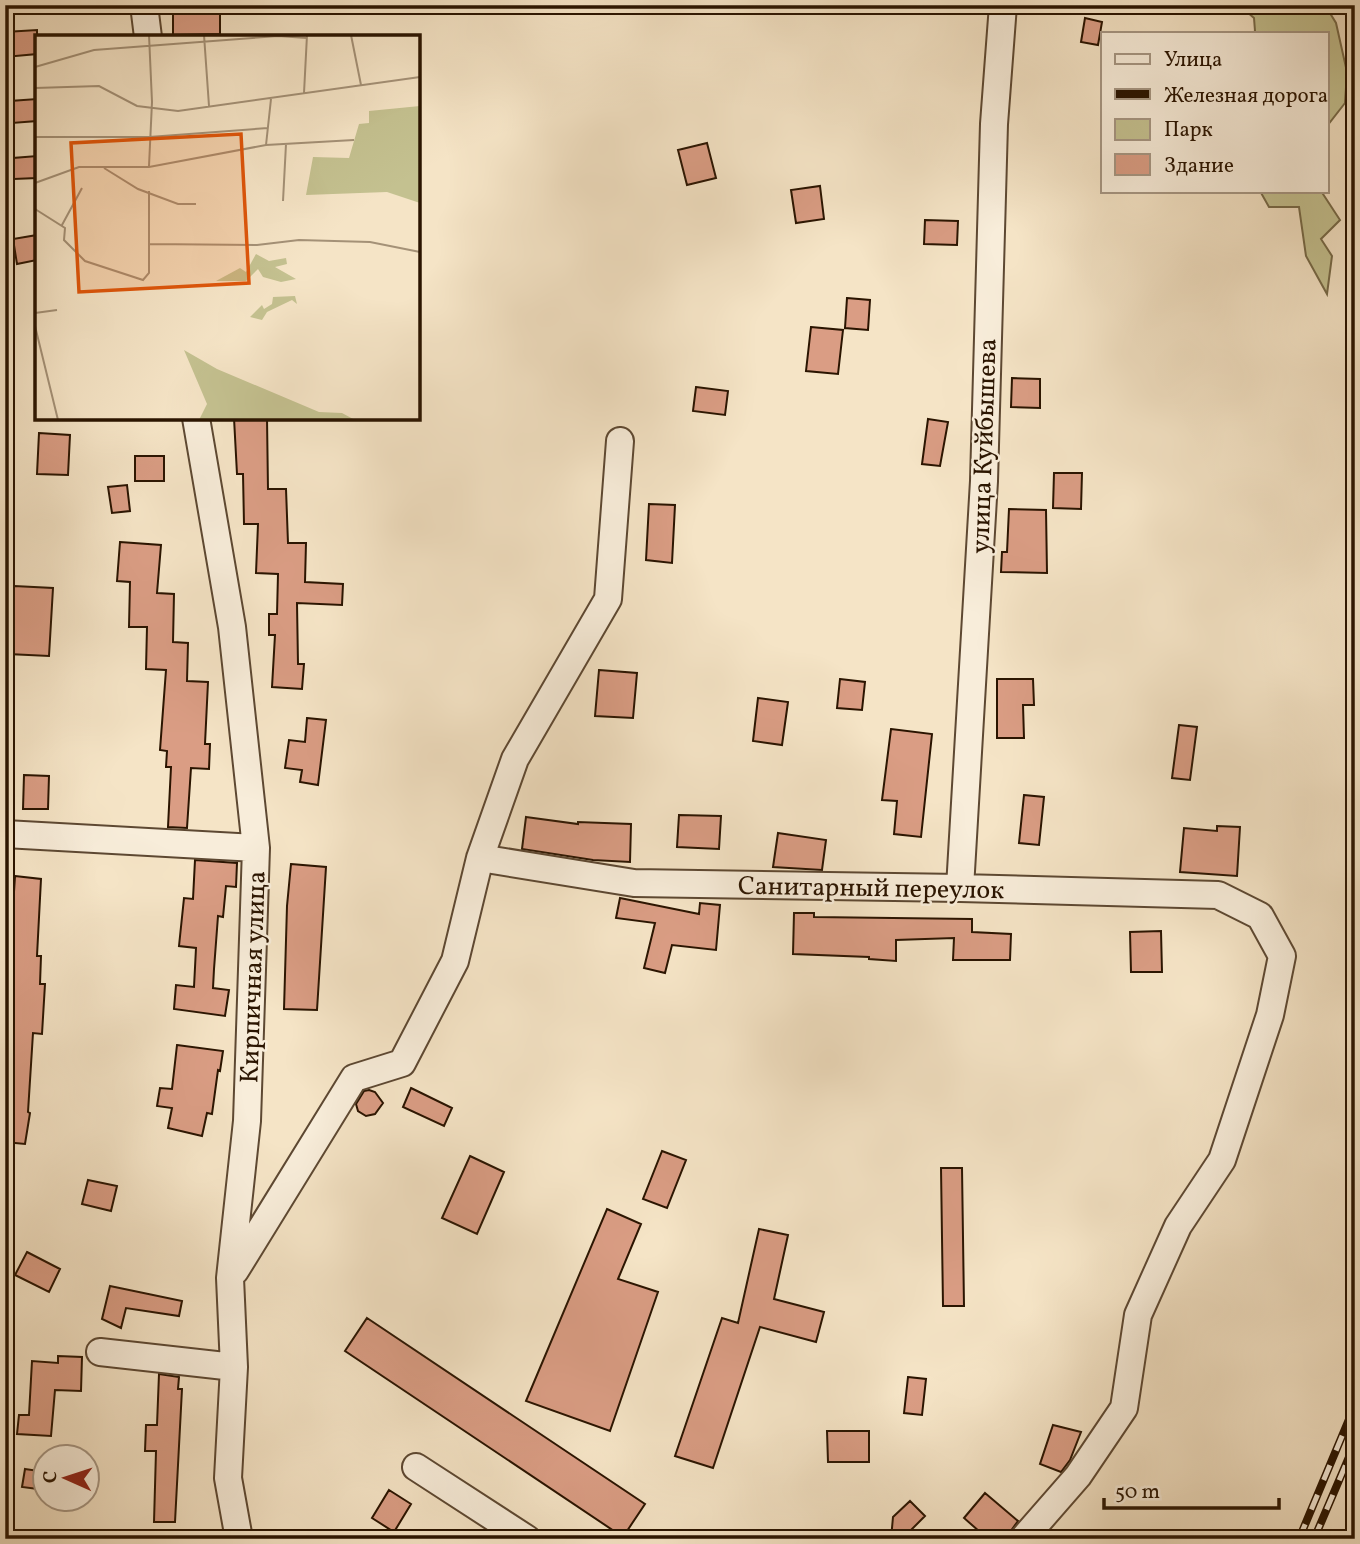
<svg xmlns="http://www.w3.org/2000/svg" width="1360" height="1544" viewBox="0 0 1360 1544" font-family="Vollkorn,serif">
<rect width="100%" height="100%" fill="#f5e4c6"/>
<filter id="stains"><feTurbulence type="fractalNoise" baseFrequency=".00286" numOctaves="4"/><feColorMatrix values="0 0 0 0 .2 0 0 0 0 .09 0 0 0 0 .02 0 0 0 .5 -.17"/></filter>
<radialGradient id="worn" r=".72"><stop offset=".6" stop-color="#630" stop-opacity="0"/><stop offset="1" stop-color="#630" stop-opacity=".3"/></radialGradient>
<!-- green -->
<path fill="#c4c190" stroke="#776a48" stroke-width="2" d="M1239 5H1325L1336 23 1347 72 1345 103 1327 126V33H1253L1255 31 1254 18Z
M1260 191H1321L1340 220 1321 239 1332 256 1327 294 1306 256 1299 207H1269Z"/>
<!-- building -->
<path fill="#da9d84" stroke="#2a1400" stroke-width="2" d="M173 5H220V34L173 35Z
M1085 18 1102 22 1098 45 1081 42Z
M37 30V54L5 57V32Z
M37 99V121L12 123 10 101Z
M707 143 716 178 687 185 678 150Z
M37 156V178L14 179 13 158Z
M820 186 824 219 796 223 791 190Z
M925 220 958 221 957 245 924 244Z
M37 235V260L17 264 13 239Z
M847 298 870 300 868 330 845 328Z
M811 327 843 330 838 374 806 371Z
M1012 378 1040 379V408L1011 407Z
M696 387 728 391 725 415 693 411Z
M234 418H267L268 489H286L288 543H306L305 582 343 584 342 605 297 603 298 664H304L302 689 272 687 275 635H269V614H277L278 574 256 573 258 524H244L243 474H237Z
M928 419 948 422 940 466 922 464Z
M39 433 70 435 68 475 37 474Z
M135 456H164V481H135Z
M1054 473H1082L1081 509 1053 508Z
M127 485 130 511 112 513 108 487Z
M649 504 675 505 672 563 646 560Z
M1009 509 1046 510 1047 573 1001 572 1002 552H1007Z
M120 542 161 545 157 593 174 594 173 642 188 643 187 681 208 682 205 744H210L209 769 191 768 187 828 168 827 171 767H166L167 751 160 750 166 670 146 669 147 627H129L130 582 117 581Z
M14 586 53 588 49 656 8 654Z
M599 670 637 673 633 718 595 716Z
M840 679 865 682 862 710 837 708Z
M997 679H1033L1034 705H1023L1024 738H997Z
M758 698 788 702 782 745 753 741Z
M307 718 326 720 318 785 300 782 302 770 285 768 289 740 305 742Z
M1179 725 1197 727 1190 780 1172 778Z
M891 729 932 734 921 837 894 834 897 801 882 800Z
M24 775 49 776 48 809H23Z
M1024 795 1044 797 1039 845 1019 843Z
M679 815 721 816 719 849 677 847Z
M526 817 578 824V822L631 824 630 862 593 860 522 849Z
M1217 826 1240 827 1237 876 1180 872 1184 828 1217 831Z
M778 833 826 840 822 870 773 867Z
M195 860 237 863 236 887 226 886 223 917 218 916 214 969 213 988 229 990 225 1016 174 1009 176 985 194 987 196 948 179 946 184 898 193 899Z
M291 864 326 867 317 1010 284 1009 287 906Z
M15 876 41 879 37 956H41L40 984H45L42 1034 33 1033 28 1112 30 1113 25 1144 5 1142V954H10Z
M620 898 699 914 700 903 720 905 716 950 672 945 665 973 644 968 655 923 616 918Z
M794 913H814V917L972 919V932L1011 934 1010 960H953L954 938 896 940V961L869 959V957L793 954Z
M1161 931 1162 972H1131L1130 932Z
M177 1045 223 1051 220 1071 218 1070 212 1114 207 1113 202 1136 168 1128 172 1108 157 1106 160 1088 172 1089Z
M411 1088 452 1108 444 1126 403 1107Z
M369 1090 375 1092 383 1103 375 1114 366 1116 358 1111 356 1104 364 1091Z
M662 1151 686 1160 667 1208 643 1199Z
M470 1156 504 1172 477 1234 442 1218Z
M941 1168H962L964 1306H943Z
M88 1180 117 1186 111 1211 82 1204Z
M607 1209 641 1224 618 1279 658 1292 610 1431 526 1401Z
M759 1229 788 1235 774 1299 824 1312 816 1342 760 1327 713 1468 675 1456 722 1318 738 1323Z
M27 1252 60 1269 49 1292 15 1275Z
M110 1286 182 1301 179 1316 126 1308 121 1328 102 1319Z
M367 1318 645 1504 623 1537 345 1351Z
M58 1356 82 1357 81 1391 55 1390 51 1436 17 1434 19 1415H29L32 1361 58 1363Z
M159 1374 179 1377 178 1389H182L175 1522H154L156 1451H145L146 1425H157Z
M908 1377 926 1379 922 1415 904 1413Z
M1053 1425 1081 1432 1070 1460 1061 1472 1040 1464Z
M827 1431H869V1462H828Z
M25 1469 46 1472V1490L22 1487Z
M389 1490 411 1504 394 1532 372 1518Z
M985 1493 1018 1521 1005 1539H988L964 1518Z
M910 1501 925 1516 902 1539H891L893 1517Z"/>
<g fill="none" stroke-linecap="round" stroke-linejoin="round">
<!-- minor casing -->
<g stroke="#5d4832" stroke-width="30">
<path id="minor" d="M144 5 148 37
M196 418 232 627 256 848 247 1121 230 1278 234 1367 228 1478 239 1539
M5 834 256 848
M480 858 634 883 960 888 1218 895 1260 916 1282 956 1270 1015 1222 1160 1178 1226 1138 1315 1124 1408 1078 1476 1023 1539
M960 888 984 481 994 124 1003 5
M235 1271 354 1078 402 1063 455 961 480 858 515 759 608 599 620 441
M100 1352 234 1367
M416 1467 527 1539"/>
</g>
<!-- minor -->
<use href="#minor" stroke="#f8edda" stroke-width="26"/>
<!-- rail casing -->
<g stroke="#2a1400" stroke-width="8">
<path id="rail" d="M1299 1539 1355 1405
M1314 1539 1355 1443"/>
</g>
<!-- rail -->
<use href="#rail" stroke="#f8edda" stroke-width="5" stroke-dasharray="16" stroke-linecap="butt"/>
</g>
<g text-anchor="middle" stroke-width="5" stroke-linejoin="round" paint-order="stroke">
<!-- street labels -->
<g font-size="26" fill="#2a1400" stroke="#f8edda">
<text transform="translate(983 446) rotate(-88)" y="9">улица Куйбышева</text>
<text transform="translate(871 887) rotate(1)" y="9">Санитарный переулок</text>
<text transform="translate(252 977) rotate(-88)" y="9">Кирпичная улица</text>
</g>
</g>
<!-- overview -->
<g transform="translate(35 35)">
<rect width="385" height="385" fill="#f5e4c6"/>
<path d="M385 71V168L352 157 271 160 278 122 314 123 324 89 334 88V76ZM221 219 234 226 251 223 252 229 240 232 261 244 246 247 228 242 223 234 211 246H181L205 233 211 237ZM260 261 262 269 257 265 232 277 227 285 215 282 227 270 229 274 237 269 238 262ZM149 315 182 334 284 377 307 378 320 385H164L172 369Z" fill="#c4c190"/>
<path fill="none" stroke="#a49177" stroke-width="2" d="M114 0 117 67 114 131M169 0 174 71M316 0 326 50M0 32 59 15 243 1 272 3M0 53 64 51 102 71 143 76 385 42M269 58 272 0M0 102H114L233 93M231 110 236 64M69 133 103 154 143 169H161M0 148 44 132H114L231 110 319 105M248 166 251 109M0 174 30 193 29 205 50 226 108 245 114 238V156M27 190 47 153M114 209 222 210 264 205 335 207 385 217M0 278 22 275M0 291 23 385"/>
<path fill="#de560b" fill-opacity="0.15" stroke="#de560b" stroke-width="3.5" d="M206 99 214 248 44 257 36 108Z"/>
<rect width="385" height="385" fill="none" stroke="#2a1400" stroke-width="3.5"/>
</g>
<!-- margin -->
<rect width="1360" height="1544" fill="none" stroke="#f5e4c6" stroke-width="28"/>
<rect x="7" y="7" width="1346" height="1530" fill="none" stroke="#2a1400" stroke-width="3.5"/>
<rect x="14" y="14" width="1332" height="1516" fill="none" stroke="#2a1400" stroke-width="2"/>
<!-- legend -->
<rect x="1101" y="32" width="228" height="161" fill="#f8edda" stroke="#a69683" stroke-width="2"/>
<rect x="1115" y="54" width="35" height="10" fill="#f8edda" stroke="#a69683" stroke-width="2"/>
<text x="1164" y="66" font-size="21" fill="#2a1400">Улица</text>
<rect x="1115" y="89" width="35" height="10" fill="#2a1400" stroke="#a69683" stroke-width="2"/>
<text x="1164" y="102" font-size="21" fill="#2a1400">Железная дорога</text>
<rect x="1115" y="119" width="35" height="21" fill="#c4c190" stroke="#a69683" stroke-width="2"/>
<text x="1164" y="136" font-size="21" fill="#2a1400">Парк</text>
<rect x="1115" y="154" width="35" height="21" fill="#da9d84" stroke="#a69683" stroke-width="2"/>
<text x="1164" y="172" font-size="21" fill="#2a1400">Здание</text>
<!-- north arrow -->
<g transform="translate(66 1478) rotate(273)"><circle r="33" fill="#f8edda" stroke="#a69683" stroke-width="2"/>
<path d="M0-5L12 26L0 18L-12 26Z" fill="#8f2418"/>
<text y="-10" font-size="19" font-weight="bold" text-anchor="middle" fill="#2a1400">С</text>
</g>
<!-- scale -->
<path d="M1104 1498v10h175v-10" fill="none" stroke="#2a1400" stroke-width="3.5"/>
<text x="1115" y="1498" font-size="21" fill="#2a1400" stroke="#f8edda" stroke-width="5" paint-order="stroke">50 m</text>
<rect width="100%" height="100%" filter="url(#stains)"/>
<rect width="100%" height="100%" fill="url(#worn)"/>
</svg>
